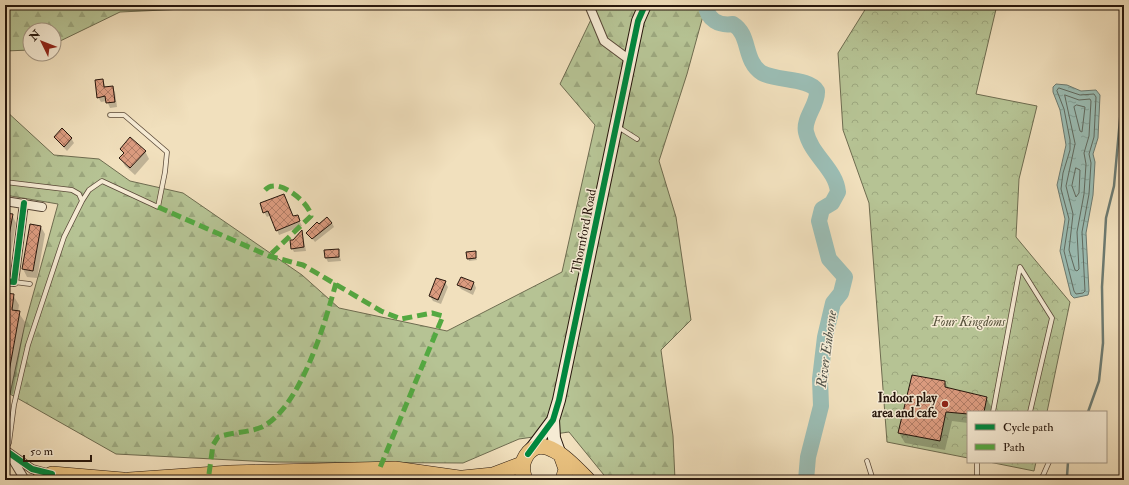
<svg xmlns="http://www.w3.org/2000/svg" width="1129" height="485" viewBox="0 0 1129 485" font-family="'IM FELL Double Pica',serif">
<defs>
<pattern id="forest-firs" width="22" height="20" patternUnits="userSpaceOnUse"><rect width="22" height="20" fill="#b6c394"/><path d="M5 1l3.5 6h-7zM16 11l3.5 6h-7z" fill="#9ca77e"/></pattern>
<pattern id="park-crowns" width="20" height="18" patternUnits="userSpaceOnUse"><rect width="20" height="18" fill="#b6c394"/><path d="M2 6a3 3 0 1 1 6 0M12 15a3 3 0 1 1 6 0" fill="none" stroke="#9ca77e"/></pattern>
<pattern id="water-ripples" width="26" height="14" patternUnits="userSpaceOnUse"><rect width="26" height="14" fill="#9bbdb4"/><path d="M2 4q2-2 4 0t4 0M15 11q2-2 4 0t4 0" fill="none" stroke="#85a29a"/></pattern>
<pattern id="building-cross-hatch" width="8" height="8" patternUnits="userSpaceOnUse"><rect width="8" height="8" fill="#db9b7f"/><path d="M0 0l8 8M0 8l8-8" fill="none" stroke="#b17d66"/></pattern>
</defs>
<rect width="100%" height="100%" fill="#f1e0bd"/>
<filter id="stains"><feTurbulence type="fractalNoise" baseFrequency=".005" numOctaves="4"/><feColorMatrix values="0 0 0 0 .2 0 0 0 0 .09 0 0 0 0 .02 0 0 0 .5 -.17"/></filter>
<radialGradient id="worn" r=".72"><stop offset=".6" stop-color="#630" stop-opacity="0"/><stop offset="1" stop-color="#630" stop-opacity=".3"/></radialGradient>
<!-- forest -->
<path fill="url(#forest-firs)" stroke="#6e6c50" d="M5 5H272L120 12 54 44V30H30V50L5 51Z
M598 5H706L687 74 659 161 676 217 691 320 661 350 673 436 675 480H608L569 432 519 439 463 463 271 462 116 454 10 394 25 324 58 204 5 195V110L54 155 99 159 130 181 183 193 302 275 339 308 447 331 562 272 595 125 560 84Z"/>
<!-- park -->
<path fill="url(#park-crowns)" stroke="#6e6c50" d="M868 5H997L976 94 1037 106 1019 179 1016 237 1070 302 1047 412H968V458L887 442 869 203 843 130 838 53Z
M989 462H1036L1034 471Z"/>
<!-- water -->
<path fill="url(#water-ripples)" stroke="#6c7a71" d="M1056 84 1067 85 1081 91 1096 90 1100 95 1098 138 1093 154 1095 162 1093 195 1086 233 1089 291 1088 295 1074 298 1071 295 1060 251 1065 219 1057 185 1066 145 1060 110 1053 92V87Z"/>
<!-- shadow -->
<path fill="#0003" d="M103 80 106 88 112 87 115 92 117 107 110 108 107 101 101 102 98 97Z
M55 138H71L74 143 67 151Z
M121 149 145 151 149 159 135 175 125 166 121 159 124 154Z
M283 195 293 217 297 216 302 226 279 235 271 215 267 217 264 212Z
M5 214 12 215 16 223 7 277H5Z
M332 223 334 227 315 242 308 233Z
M30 225 41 227 45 234 37 278 27 277 23 269Z
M302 231 306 251 294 252 292 248 294 241Z
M338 250 341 261 328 262 326 258Z
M475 252 477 260 469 261 467 253Z
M445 282 448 287 441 304 433 301 430 296Z
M474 283 476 288 473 295 461 289 458 285Z
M5 294 13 295 19 305 18 312 25 322 13 394 5 393Z
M945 382 949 389 986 398 992 408 991 412H968V423L952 421 945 450 905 443 899 433Z"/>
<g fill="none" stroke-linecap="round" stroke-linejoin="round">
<!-- shore -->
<path stroke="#606a60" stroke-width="1" d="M1059 88 1080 95 1094 94 1096 97 1094 137 1089 154 1091 163 1089 194 1082 232 1085 291 1083 293 1076 294 1074 291 1064 251 1069 219 1061 189 1063 173 1070 150V140L1064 109 1057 91Z
M1065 95 1079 100 1090 99 1091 101 1089 136 1084 153 1086 164 1084 194 1077 232 1079 269 1077 271 1075 270 1069 250 1073 214 1066 186 1075 144Z
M1077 105 1085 107 1082 132 1080 131 1074 107Z
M1076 168 1080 170 1079 193 1076 197 1072 186Z"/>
<!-- stream -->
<path stroke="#6c7a71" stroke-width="2.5" d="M1088 412 1099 381 1103 343 1102 287 1106 218 1114 186 1124 75
M1068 462 1067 476 1069 480"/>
<!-- river -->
<path stroke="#9bbdb4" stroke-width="16" d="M706 5C707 20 719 26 733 24 751 35 743 61 762 73 776 81 810 78 817 91 818 105 803 118 806 132 811 155 836 169 838 192L832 203 822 209 819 221 829 259 845 277 841 293 833 303 825 337 820 379 821 406 808 457 806 480"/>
</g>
<!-- building -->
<path fill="url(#building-cross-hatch)" stroke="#26160c" d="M103 79 104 87 113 86 115 102 106 103 105 96 97 98 95 80Z
M62 128 72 138 64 147 54 137Z
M130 137 146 151 130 168 119 158 124 153 120 149Z
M284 194 293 216 298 215 300 221 276 231 268 211 263 213 260 203Z
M5 213 13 214 9 236H5Z
M327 217 332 223 312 239 306 233 317 222 319 224Z
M30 224 41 226 33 271 22 269Z
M302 230 304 247 291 249 290 240H293Z
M339 249V257L325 258 324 250Z
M476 251V258L467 259 466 252Z
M461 277 474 282 471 290 457 285Z
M436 278 446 281 438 300 429 296Z
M5 293 14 294 12 310 20 311 9 372H5Z
M912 375 945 381V387L987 397 984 412H968V414L946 412 940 441 898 433Z"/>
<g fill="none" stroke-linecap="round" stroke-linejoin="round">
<!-- lane casing -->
<g stroke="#594838" stroke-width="5.5">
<path id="lane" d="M618 127 637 139
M5 182 72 190 79 194 82 201 64 237 28 345 14 405 9 443 5 450
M82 201 89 190 102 181 158 207 165 172 167 152 124 115H110
M14 282 30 284
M993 412 1020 267 1052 318 1030 412
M867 461 873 480
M977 480V462
M1041 480 1049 462"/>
</g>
<!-- street casing -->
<g stroke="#594838" stroke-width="10">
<path id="street" d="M589 5 604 41 631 61
M5 201 42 207
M5 281 14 282 24 203
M5 450 32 469 50 474
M10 455 25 480"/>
</g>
<!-- secondary casing -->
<g stroke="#26160c" stroke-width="14">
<path id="secondary" d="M553 420 554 438 559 452
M529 452 553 420 559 400 638 21 645 5"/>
</g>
<!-- highway casing -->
<g stroke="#26160c" stroke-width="16">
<path id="highway" d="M561 455 566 469 563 480
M463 478 493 475 522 464
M39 480 52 474 123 480
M129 480 230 473 395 469 473 480
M525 480C522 472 521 464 526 456 543 429 575 467 588 480"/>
</g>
<!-- lane -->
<use href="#lane" stroke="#f6ebd4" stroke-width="4"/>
<!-- street -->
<use href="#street" stroke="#f6ebd4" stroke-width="8"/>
<!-- secondary -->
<use href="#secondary" stroke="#f6ebd4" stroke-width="12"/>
<!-- highway -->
<use href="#highway" stroke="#e8c07e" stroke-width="15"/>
<!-- quiet -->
<path stroke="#53a941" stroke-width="5" stroke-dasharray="10 5" stroke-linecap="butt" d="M265 190C267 188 270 186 273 186 285 184 310 204 311 216L269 256
M158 207 269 256 303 265 381 311 401 319 432 313 443 316 379 470
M209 474 213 445 218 437C232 432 248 433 262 427 301 407 325 323 336 283"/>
<!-- cycleway casing -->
<g stroke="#f6ebd4" stroke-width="8">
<path id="cycleway" d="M5 281 14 282 24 203
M5 450 32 469 52 474
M528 454 553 420 559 400 638 21 645 5"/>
</g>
<!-- cycleway -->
<use href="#cycleway" stroke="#00873e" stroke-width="6"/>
</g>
<!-- markers -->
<circle fill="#8f2418" stroke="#f6ebd4" stroke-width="1.5" cx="945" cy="404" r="4"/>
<g text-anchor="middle" stroke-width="3" stroke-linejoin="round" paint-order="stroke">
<!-- street labels -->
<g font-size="13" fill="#26160c" stroke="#f6ebd4">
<text transform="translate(583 231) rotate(-79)" y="5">Thornford Road</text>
</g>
<!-- park labels -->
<g font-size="13" font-style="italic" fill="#58533c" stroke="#f6ebd4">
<text x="969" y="326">Four Kingdoms</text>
</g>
<!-- poi labels -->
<g font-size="13" font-weight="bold" fill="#26160c" stroke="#f6ebd4" text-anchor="end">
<text x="937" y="402">Indoor play<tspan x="937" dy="15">area and cafe</tspan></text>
</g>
<!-- water labels -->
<g font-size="14" font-style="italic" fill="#4f5047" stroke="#f6ebd4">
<text transform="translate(826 349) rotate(-82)" y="5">River Enborne</text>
</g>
</g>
<!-- margin -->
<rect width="1129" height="485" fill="none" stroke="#f1e0bd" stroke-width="20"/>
<rect x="6" y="6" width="1117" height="473" fill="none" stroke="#26160c" stroke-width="2"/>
<rect x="10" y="10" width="1109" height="465" fill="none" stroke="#26160c"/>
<!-- legend -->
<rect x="967" y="411" width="140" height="52" fill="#f6ebd4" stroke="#a39684"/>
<rect x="975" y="424" width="20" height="6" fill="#00873e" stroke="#a39684"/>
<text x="1003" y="431" font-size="12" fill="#26160c">Cycle path</text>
<rect x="975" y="444" width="20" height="6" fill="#53a941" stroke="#a39684"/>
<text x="1003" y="451" font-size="12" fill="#26160c">Path</text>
<!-- north arrow -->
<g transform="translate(42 42) rotate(313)"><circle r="19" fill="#f6ebd4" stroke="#a39684"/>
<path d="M0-3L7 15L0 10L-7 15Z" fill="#8f2418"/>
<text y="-6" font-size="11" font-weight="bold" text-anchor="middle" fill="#26160c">N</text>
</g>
<!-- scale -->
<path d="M24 455v6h67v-6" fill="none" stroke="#26160c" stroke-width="2"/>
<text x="30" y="455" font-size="12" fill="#26160c" stroke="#f6ebd4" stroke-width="3" paint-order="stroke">50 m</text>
<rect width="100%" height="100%" filter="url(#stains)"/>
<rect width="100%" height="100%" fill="url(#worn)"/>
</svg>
